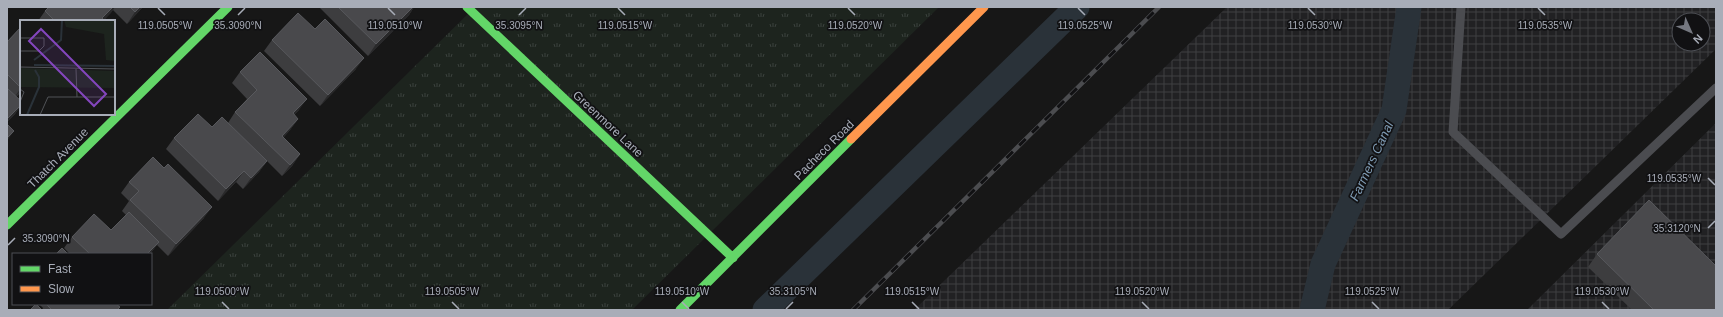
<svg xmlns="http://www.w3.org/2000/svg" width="1723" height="317" viewBox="0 0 1723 317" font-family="Arial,sans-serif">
<defs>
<pattern id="industrial-grid" width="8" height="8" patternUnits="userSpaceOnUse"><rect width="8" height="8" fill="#212123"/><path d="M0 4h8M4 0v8" fill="none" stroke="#3e3f41"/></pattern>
<pattern id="grass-tufts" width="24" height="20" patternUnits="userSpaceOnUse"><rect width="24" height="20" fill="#1d241e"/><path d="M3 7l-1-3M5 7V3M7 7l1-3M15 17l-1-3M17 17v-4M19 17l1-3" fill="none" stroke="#3b413d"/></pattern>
</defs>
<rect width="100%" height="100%" fill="#171717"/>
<!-- industrial -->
<path fill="url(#industrial-grid)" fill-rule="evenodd" d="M1227 7H1716V49L1448 310H914ZM1679 20H1703V44H1679Z
M1716 123V310H1527Z"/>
<!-- grass -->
<path fill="url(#grass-tufts)" d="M475 7H939L632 310H167Z"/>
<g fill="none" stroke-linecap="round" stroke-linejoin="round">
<!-- canal -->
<path stroke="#2a3239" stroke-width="25" d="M765 310 1077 7
M1312 310 1323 264 1394 110 1409 7"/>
<!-- lane -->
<path stroke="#4b4c50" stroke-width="9" d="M1461 7 1453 132 1561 234 1716 88"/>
<!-- fast -->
<path stroke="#63d668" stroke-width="9" d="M467 7 733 258
M7 225 228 7
M680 310 851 139"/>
<!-- slow -->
<path stroke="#ff974d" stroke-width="9" d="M851 139 984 7"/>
<!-- rail casing -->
<g stroke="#4b4c4f" stroke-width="4.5">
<path id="rail" d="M853 310 1159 7"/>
</g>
<!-- rail -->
<use href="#rail" stroke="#111113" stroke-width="3" stroke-dasharray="9" stroke-linecap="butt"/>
</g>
<!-- wall -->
<path fill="#3d3d3f" d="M47 7H143L127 24 113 10 104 20 105 21H38L45 11 48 8Z
M319 7H414L409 15 368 56Z
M21 27V93V92L16 97 21 101V105L15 114 7 122V42Z
M272 40 356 69 320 106 264 51Z
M240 72 299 110 294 115 298 119 290 130 283 138 300 154 292 166 282 176 267 161 259 172 243 189 236 182 218 201 166 149 174 138 228 123 235 112 247 99 232 83Z
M129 182 204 218 168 256 157 245 150 254H70L64 248 72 237 111 230 126 215 122 211 129 201 121 193Z
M1597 254 1716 310H1632L1588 267Z
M39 304H116L120 307 118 310H30H42L43 308Z"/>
<!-- shaded-wall -->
<path fill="#29292a" d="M113 7H115L111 13 103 21 102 18Z
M140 7H143L127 24 135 12Z
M413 7H414L409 15 368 56 376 44Z
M364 58 356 69 320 106 328 95Z
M21 88V91L13 99Z
M307 99 299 110 285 125 293 113Z
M21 105 15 114 7 122V119Z
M298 119 290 130 274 148 282 136Z
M14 131 7 141V138Z
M300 154 292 166 282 176 290 165Z
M267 161 259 172 243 189 251 178Z
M244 171 236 182 218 201 226 189Z
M212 207 204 218 168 256 176 244Z
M159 242 150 254H147Z"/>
<!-- building -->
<path fill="#49494c" stroke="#58595d" d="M49 7H113L102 18 105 21H55L45 11Z
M130 7H140L135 12Z
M338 7H413L376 44Z
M298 13 315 29 325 19 364 58 328 95 272 40Z
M21 27V88L7 74V42Z
M260 52 307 99 293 113 298 119 282 136 300 154 290 165 235 112 257 90 240 72Z
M7 88 21 101V105L7 119Z
M198 114 212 127 222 117 267 161 251 178 244 171 226 189 174 138Z
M7 124 14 131 7 138Z
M153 157 164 168 168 164 212 207 176 244 130 200 139 191 129 182Z
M1649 200 1716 266V310H1654L1597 254Z
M129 212 159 242 147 254H90L72 237 94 214 111 230Z
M62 248 68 254H56Z
M36 304 42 310H30Z
M46 304H116L120 307 117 310H52Z"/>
<!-- ticks -->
<path fill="none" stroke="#a8adb8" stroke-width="1.5" d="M158 8 165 15M388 8 395 15M618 8 625 15M848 8 855 15M1078 8 1085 15M1308 8 1315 15M1538 8 1545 15M238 15 245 8M519 15 526 8M1708 178 1715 185M1708 228 1715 221M8 245 15 238M222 302 229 309M452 302 459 309M682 302 689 309M912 302 919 309M1142 302 1149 309M1372 302 1379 309M1602 302 1609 309M786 309 793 302"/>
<g text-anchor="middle" stroke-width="3.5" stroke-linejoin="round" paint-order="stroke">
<!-- street labels -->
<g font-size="12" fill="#a8adb8" stroke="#111113">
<text transform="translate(608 124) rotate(43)" y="4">Greenmore Lane</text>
<text transform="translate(824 150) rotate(-45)" y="4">Pacheco Road</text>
<text transform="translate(58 158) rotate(-45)" y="4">Thatch Avenue</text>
</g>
<!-- water labels -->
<g font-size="13" font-style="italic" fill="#7f9bb3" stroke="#111113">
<text transform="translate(1371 161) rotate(-65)" y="5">Farmers Canal</text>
</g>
</g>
<!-- overview -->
<g transform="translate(20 20)">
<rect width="95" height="95" fill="#171717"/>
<path d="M44 0H95V41L86 40 84 14 46 7ZM0 48 95 51V68L0 67Z" fill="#1d241e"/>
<path fill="none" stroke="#2a3239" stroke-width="2" d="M14 40 41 20 42 0M14 45 95 46M7 95 19 67V57L15 50"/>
<path fill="none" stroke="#515357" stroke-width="1" d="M0 18H24V26L19 31H0M0 47 95 49M56 49 57 77M0 69 4 72 0 82M28 95H20L28 77H95"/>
<path fill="#8446be" fill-opacity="0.15" stroke="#8446be" stroke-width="2" d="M21 9 86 74 74 86 9 21Z"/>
<rect width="95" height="95" fill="none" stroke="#a8adb8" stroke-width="2"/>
</g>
<g font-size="10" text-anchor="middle" fill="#a8adb8" stroke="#111113" stroke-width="3.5" stroke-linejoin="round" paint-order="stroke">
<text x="165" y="29">119.0505°W</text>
<text x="238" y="29">35.3090°N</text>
<text x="395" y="29">119.0510°W</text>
<text x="519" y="29">35.3095°N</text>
<text x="625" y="29">119.0515°W</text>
<text x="855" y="29">119.0520°W</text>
<text x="1085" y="29">119.0525°W</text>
<text x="1315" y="29">119.0530°W</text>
<text x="1545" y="29">119.0535°W</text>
<text x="1674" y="182">119.0535°W</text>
<text x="1677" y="232">35.3120°N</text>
<text x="46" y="242">35.3090°N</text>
<text x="222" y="295">119.0500°W</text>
<text x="452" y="295">119.0505°W</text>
<text x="682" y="295">119.0510°W</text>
<text x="793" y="295">35.3105°N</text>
<text x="912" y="295">119.0515°W</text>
<text x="1142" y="295">119.0520°W</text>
<text x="1372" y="295">119.0525°W</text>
<text x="1602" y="295">119.0530°W</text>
</g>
<!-- border -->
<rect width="1723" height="317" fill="none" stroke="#a8adb8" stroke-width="16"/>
<!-- legend -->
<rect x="12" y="253" width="140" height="52" fill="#111113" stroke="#4d4f55"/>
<rect x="20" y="266" width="20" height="6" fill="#63d668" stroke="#4d4f55"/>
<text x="48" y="273" font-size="12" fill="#a8adb8">Fast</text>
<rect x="20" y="286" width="20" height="6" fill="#ff974d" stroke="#4d4f55"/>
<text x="48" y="293" font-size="12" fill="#a8adb8">Slow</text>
<!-- north arrow -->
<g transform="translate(1691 32) rotate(135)"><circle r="19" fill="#111113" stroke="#4d4f55"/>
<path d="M0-3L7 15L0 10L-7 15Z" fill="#757880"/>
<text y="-6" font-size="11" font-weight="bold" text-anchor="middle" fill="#a8adb8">N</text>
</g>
</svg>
